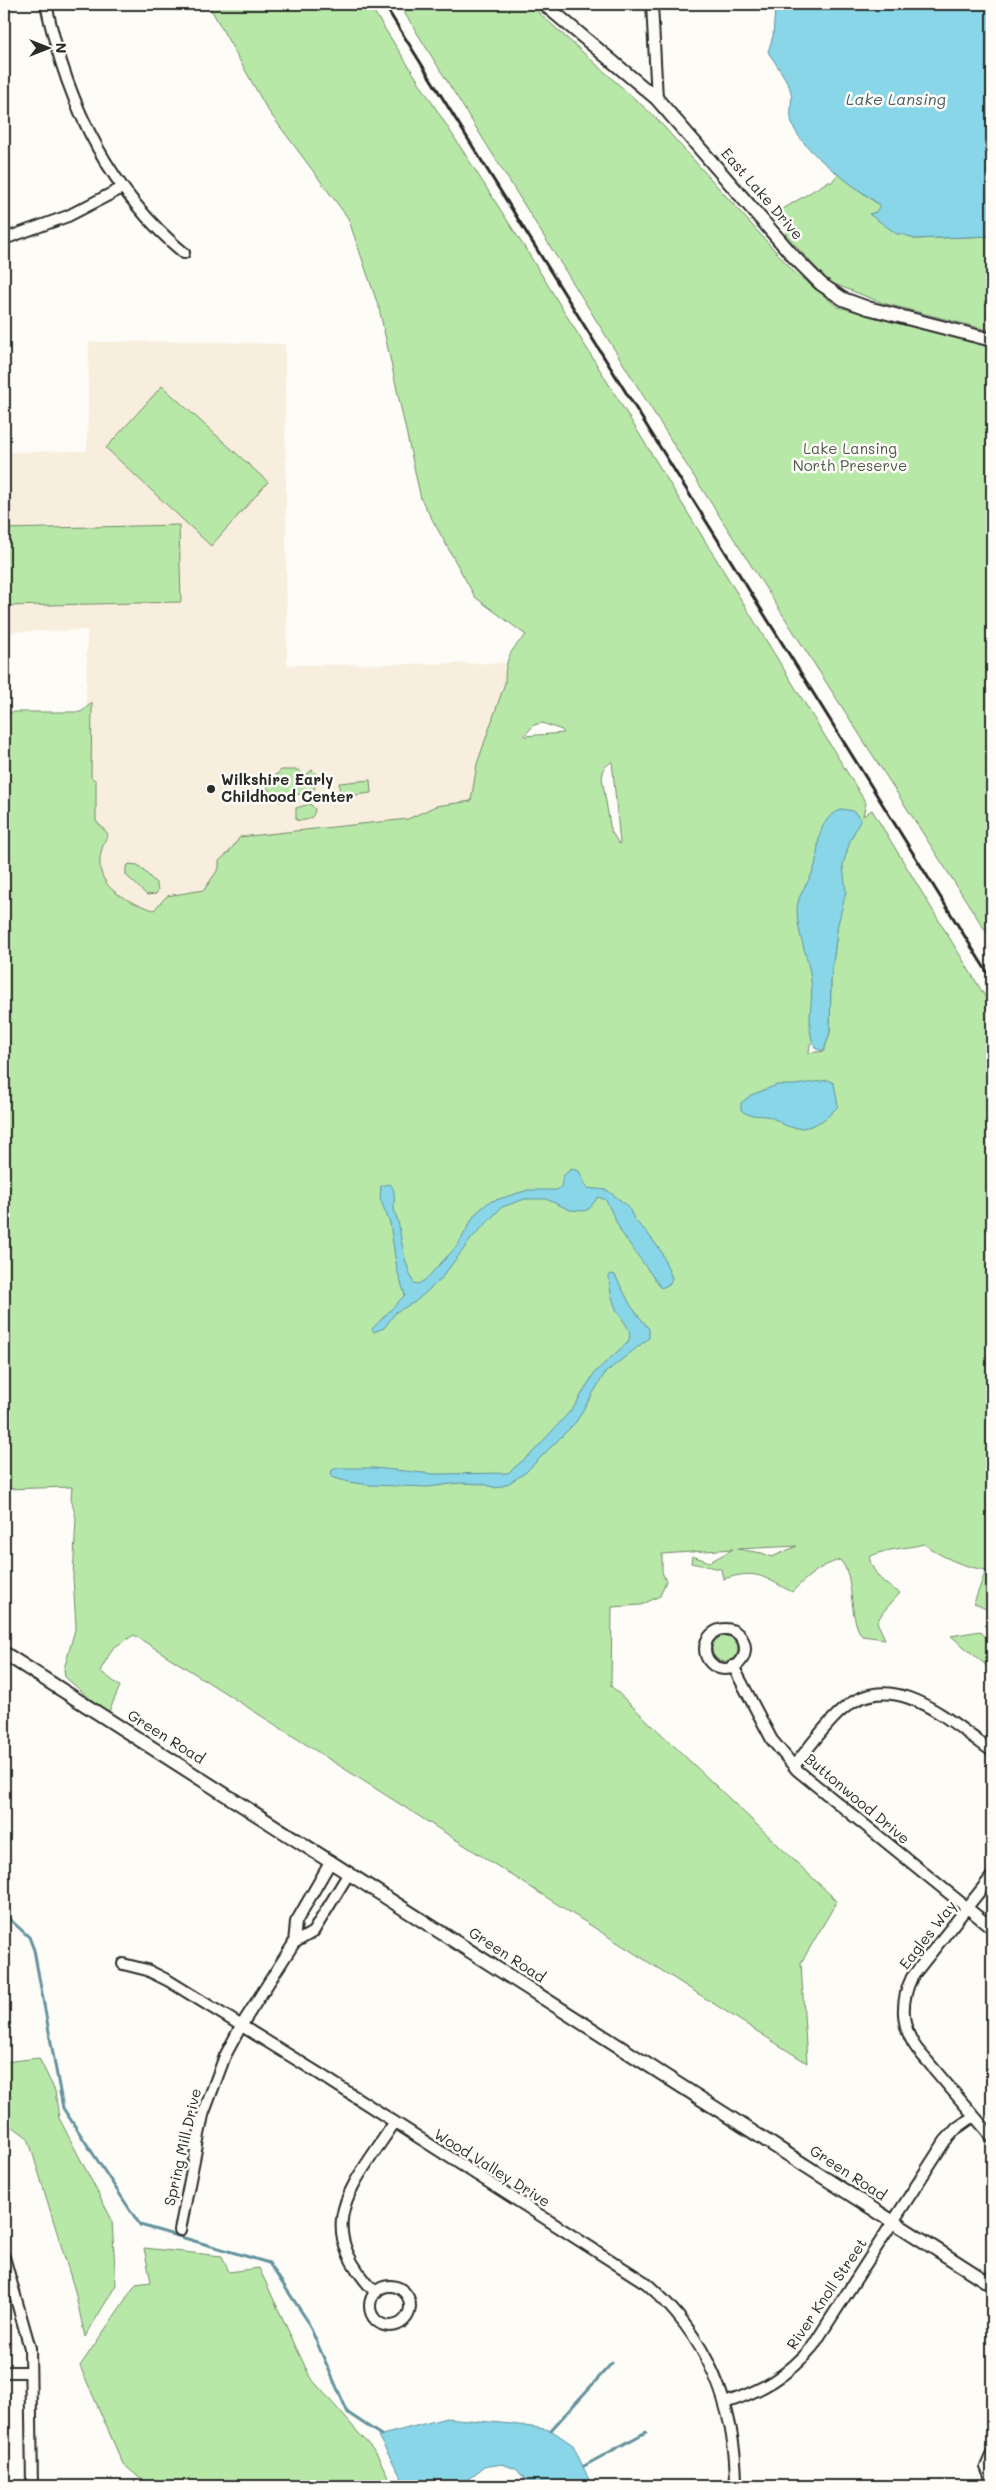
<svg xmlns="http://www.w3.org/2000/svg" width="996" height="2490" viewBox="0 0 996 2490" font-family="Mali,sans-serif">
<rect width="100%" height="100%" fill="#fdfcf7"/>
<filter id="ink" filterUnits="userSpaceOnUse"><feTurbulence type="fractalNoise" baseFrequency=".02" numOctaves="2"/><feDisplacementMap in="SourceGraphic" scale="10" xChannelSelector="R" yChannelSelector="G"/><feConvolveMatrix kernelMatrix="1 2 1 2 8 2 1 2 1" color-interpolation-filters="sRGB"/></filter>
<g filter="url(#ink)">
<!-- built -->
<path fill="#f8eedd" d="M186 341 285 344 287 665 505 663 506 737 467 844 231 852 217 915 105 918 84 902 87 630 4 632V452L87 451 89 342Z"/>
<!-- green -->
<path fill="#b8e8a8" stroke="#728a6a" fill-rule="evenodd" d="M208 4H369L530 256 866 803 863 816 872 810 992 1008V1612L974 1603 986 1570C964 1567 941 1557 924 1544 904 1549 887 1548 869 1557 874 1576 884 1584 900 1593L883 1612 877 1622 885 1639 862 1636C847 1615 856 1576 840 1560 820 1565 806 1578 792 1592 762 1576 757 1569 723 1579L721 1569 691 1563 692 1556 710 1562 733 1549 662 1554V1572L666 1581 660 1596 641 1605 612 1607 611 1686 837 1901 801 1963 807 2063 134 1635 113 1648 100 1671 120 1686 108 1714 65 1677 64 1669 76 1626 73 1577 76 1518 71 1498 72 1487 4 1489V765L9 761 10 754 4 752V731L9 712H81L92 703 91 777 96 781V821L108 834C85 879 114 898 154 910L167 896 204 890 219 868V861L229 852 240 837 408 819 436 806 471 801 477 764 505 683C505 660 509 651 526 635L475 597 421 499 379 308 348 218 267 109ZM542 723 562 730 564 733 524 736 534 725ZM612 761 620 843 619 844 611 831 602 778 604 768ZM836 939 831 979 830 1032 824 1051 809 1053 810 1044 812 1043ZM797 1546 772 1557 762 1553 737 1549Z
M399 4H529L656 118 794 272 838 307 992 347V941L679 453Z
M838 174 880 206 876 212 870 214 914 239 992 236V320L988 330 883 303 829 282 785 234 791 227 778 212 829 181 831 183Z
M162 386 268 482 211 546 106 448Z
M179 525 181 602 4 606V529Z
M281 770H299L305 776 312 770 321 778 310 795 290 794 284 801H279L265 786Z
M370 780 371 793 340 797 339 783Z
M310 804 315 809C314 820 306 821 296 820V808Z
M129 864 138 865 156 883 158 890 156 894 147 895 126 875V867Z
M980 1631 992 1644V1670L951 1636Z
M712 1649a13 13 0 1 1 26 0a13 13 0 1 1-26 0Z
M39 2058 55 2091 59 2118 112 2220 116 2285 85 2337 75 2291 28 2138 4 2120V2062Z
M144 2248 222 2256 229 2272 259 2268 310 2377 376 2453 393 2486H149L123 2464 80 2366 136 2284 151 2282Z"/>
<!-- water -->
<path fill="#88d6e7" stroke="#63929c" d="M778 4H992V236L914 239 903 234H897L869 214 876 212 880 205C855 187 805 154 793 126 788 114 793 103 791 92 789 82 774 61 768 52L773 36 775 8Z
M842 809 853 811 861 819 850 841 843 865 846 892 838 924 831 979 830 1032 824 1051 816 1049C804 1029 814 1003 811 981 809 957 797 935 797 910 797 895 808 884 813 871 819 857 816 840 823 826 827 817 834 813 842 809Z
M828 1080 834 1083 838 1106C826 1121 807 1133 787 1126 781 1124 776 1119 770 1117 760 1114 749 1118 741 1110V1103L751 1095 777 1085H795Z
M571 1169 579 1171 587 1188 607 1190 628 1206 635 1221 645 1230 661 1251 672 1278 670 1284 661 1288 621 1232 606 1200 598 1197 589 1209 584 1211 570 1210 546 1199H525L502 1207 472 1238 440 1280 415 1302 396 1312 384 1328 374 1332 372 1329 405 1295 397 1270 390 1223 380 1199 381 1186 390 1184C396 1191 394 1198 394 1206 394 1213 398 1219 399 1226 402 1246 405 1264 414 1283L418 1284 425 1280 458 1245 475 1214 489 1202 528 1190H557L561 1187 563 1176Z
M611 1274 615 1275 631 1306 649 1329V1338L605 1373 576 1422 525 1473 506 1485 496 1488 483 1484 460 1483 428 1487 369 1485 349 1482 331 1477 332 1470 337 1468H375L434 1474 508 1473 533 1452 574 1407 595 1372 628 1342C634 1329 621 1320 616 1309 612 1299 609 1287 609 1276Z
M446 2418 512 2424 551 2430 573 2445 592 2486H531L516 2469 502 2464 484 2467 459 2486H406L378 2436Z"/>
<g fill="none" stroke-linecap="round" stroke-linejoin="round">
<!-- stream -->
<path stroke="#63929c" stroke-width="3" d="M4 1914 29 1937 34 1950 63 2108 140 2225 269 2263 307 2320 348 2413 381 2435
M551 2430 612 2363
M584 2466 646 2432"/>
<!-- minor casing -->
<g stroke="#2b2b2b" stroke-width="14">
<path id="minor" d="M46 4C66 100 107 189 184 253
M652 4 657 99
M4 239 68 216 122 188
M705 1649a20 20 0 1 1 40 0a20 20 0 1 1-40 0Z
M733 1666 772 1740 797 1770 992 1928
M794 1766C809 1748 823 1727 841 1711 892 1664 950 1722 992 1751
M992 1876 912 1977C900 2002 901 2027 917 2049L992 2137
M294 1943 296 1922 331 1861
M123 1964 147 1970 169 1981 318 2073 646 2283C707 2336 736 2406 736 2486
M180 2230 203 2115 225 2056 241 2026 294 1943 313 1932 349 1873
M4 2257 30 2348 32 2486
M370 2306a20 20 0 1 1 40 0a20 20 0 1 1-40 0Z
M376 2293C310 2224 352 2188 394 2123
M4 2372H30
M725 2403C761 2391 788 2376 813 2346L945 2141 957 2128 974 2116
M992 2453 986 2467 992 2482"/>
</g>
<!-- tertiary casing -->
<g stroke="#2b2b2b" stroke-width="16">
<path id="tertiary" d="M544 4 657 99 794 257 821 284 843 299 868 308 992 340
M4 1653 992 2285"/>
</g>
<!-- minor -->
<use href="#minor" stroke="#fdfcf7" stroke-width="10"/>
<!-- tertiary -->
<use href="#tertiary" stroke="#fdfcf7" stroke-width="12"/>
<!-- rail -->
<path stroke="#2b2b2b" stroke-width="3" d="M384 4 992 980"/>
</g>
</g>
<!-- markers -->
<circle fill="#2b2b2b" stroke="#fdfcf7" stroke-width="2" cx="211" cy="789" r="5"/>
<g text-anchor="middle" stroke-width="5" stroke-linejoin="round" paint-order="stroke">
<!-- street labels -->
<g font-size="15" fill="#2b2b2b" stroke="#fdfcf7">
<text transform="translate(762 194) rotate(49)" y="5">East Lake Drive</text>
<text transform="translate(166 1737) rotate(32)" y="5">Green Road</text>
<text transform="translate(857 1799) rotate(40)" y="5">Buttonwood Drive</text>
<text transform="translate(928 1935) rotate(-52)" y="5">Eagles Way</text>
<text transform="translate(507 1955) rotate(33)" y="5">Green Road</text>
<text transform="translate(183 2147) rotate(-77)" y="5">Spring Mill Drive</text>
<text transform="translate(492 2168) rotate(32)" y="5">Wood Valley Drive</text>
<text transform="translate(848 2173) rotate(33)" y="5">Green Road</text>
<text transform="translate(827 2294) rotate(-56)" y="5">River Knoll Street</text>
</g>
<!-- park labels -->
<g font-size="15" fill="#4e5a4a" stroke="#fdfcf7">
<text x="850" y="454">Lake Lansing<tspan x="850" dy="17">North Preserve</tspan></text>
</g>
<!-- poi labels -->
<g font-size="15" font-weight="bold" fill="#2b2b2b" stroke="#fdfcf7" text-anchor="start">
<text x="221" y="785">Wilkshire Early<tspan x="221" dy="17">Childhood Center</tspan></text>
</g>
<!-- water labels -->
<g font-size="16" font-style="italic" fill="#475e63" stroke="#fdfcf7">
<text x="896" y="105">Lake Lansing</text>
</g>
</g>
<!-- margin -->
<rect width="996" height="2490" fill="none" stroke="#fdfcf7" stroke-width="20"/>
<rect x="10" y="10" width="976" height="2470" fill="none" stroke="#2b2b2b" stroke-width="2" filter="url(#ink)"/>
<!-- north arrow -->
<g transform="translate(48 48) rotate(90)" stroke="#fdfcf7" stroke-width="4" paint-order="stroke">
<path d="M0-4L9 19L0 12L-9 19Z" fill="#2b2b2b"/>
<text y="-8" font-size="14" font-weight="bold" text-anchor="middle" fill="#2b2b2b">N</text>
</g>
</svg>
